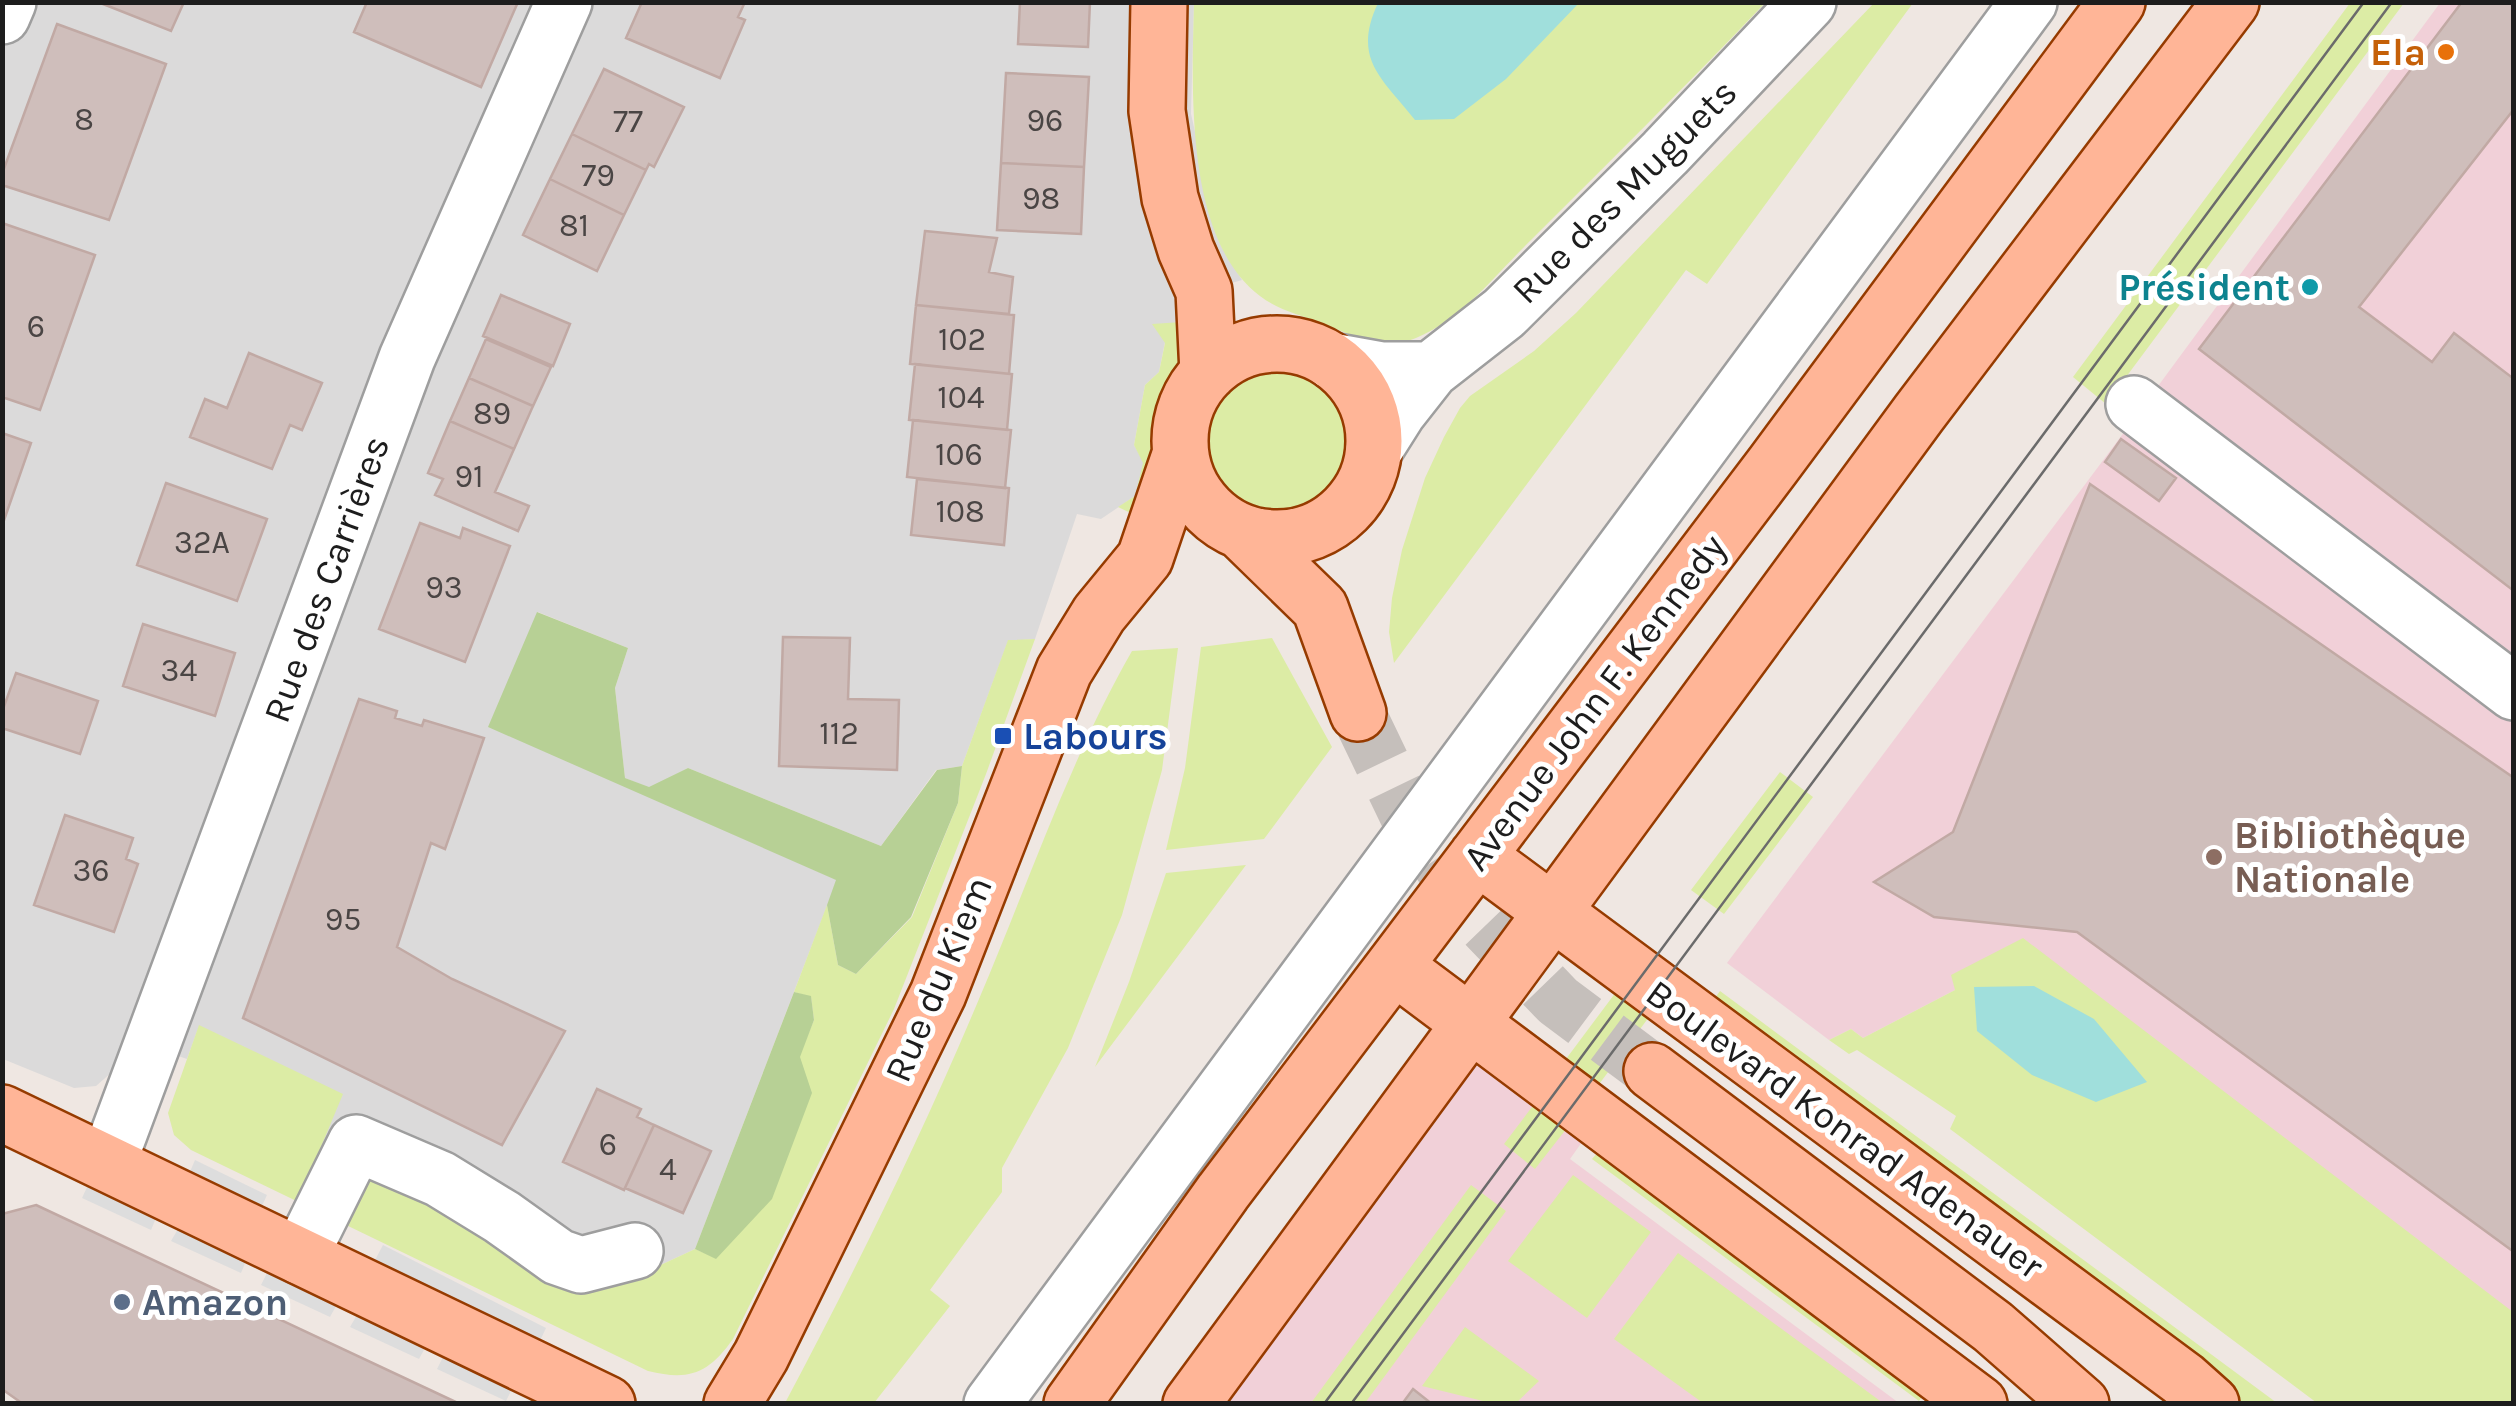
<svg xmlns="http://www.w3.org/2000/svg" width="2516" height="1406" viewBox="0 0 2516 1406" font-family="Karla,sans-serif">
<rect width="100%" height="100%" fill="#efe7e2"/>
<!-- residential -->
<path fill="#dbdada" d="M2 3H1194L1191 114 1221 246 1242 280 1177 299 1182 322 1165 342 1159 372 1145 385 1134 445 1144 463 1135 496 1101 519 1077 514 1035 639 1008 641 962 766 936 770 881 846 688 768 649 788 625 778 615 688 628 648 538 612 489 726 837 880 695 1249 652 1269 429 1197 317 1154 199 1026 187 1059 123 1037 112 1072 96 1086 74 1088 3 1059Z"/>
<!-- commercial -->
<path fill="#f1d0d8" d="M2440 3H2513V667L2150 397Z
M2128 427 2513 716V1312L1955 990 1863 1038 1851 1029 1829 1040 1727 963Z
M1471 1024 1599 1118 1570 1159 1899 1403 1191 1404Z"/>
<!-- grass -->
<path fill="#dceca5" d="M1875 2 1913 3 1707 284 1686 270 1394 663 1389 632 1392 598 1402 550 1425 478 1444 437 1460 408 1470 396 1534 351 1576 313Z
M1194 3H1765C1687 85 1606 165 1525 246 1492 279 1461 319 1416 338 1382 353 1353 335 1322 323 1301 315 1278 310 1260 296 1184 239 1192 87 1194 3Z
M2350 3H2404L2106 404 2073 377Z
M1182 322V341L1177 367 1157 410 1153 469 1141 518 1118 507 1135 496 1143 463 1134 445 1145 385 1159 372 1165 343 1152 324Z
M1203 445a74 74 0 1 1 148 0a74 74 0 1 1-148 0Z
M1272 638 1332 747 1264 839 1166 850 1185 768 1201 647Z
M1035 639 986 774 894 1009 733 1339C708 1374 689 1381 648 1371L191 1150 174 1135 168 1113 199 1025 343 1094 318 1154 429 1197 652 1269 695 1249 716 1258 814 1020 811 997 794 992 827 905 838 965 856 974 912 917 958 803 962 766 1008 640Z
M1178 648 1162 770 1122 915 1068 1048 1002 1168V1192L930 1290 950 1306 874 1403H785C855 1271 921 1137 979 999 1029 882 1069 761 1132 651Z
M1780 772 1813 797 1724 914 1691 890Z
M1246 865 1095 1067 1129 982 1166 873Z
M2023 938 2513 1312V1403H2317L1950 1129 1956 1116 1857 1050 1849 1054 1829 1040 1851 1029 1863 1038 1955 990 1951 975Z
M1619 988 1652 1013 1597 1087 1563 1063Z
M1720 991 2277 1403H2234L1712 1002Z
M1535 1103 1567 1128 1535 1169 1504 1144Z
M1600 1150 1927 1390 1919 1401 1592 1159Z
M1573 1175 1651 1232 1587 1318 1508 1261Z
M1471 1185 1506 1211 1365 1403H1311Z
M1678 1253 1883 1403H1703L1614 1339Z
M1465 1327 1539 1381 1516 1403H1491L1422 1386Z"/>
<!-- forest -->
<path fill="#b7d095" d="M537 612 628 648 615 688 625 778 649 787 688 768 881 846 937 770 962 766 958 803 911 917 856 974 838 965 827 905 836 880 488 727Z
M794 992 811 996 814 1020 800 1057 812 1093 772 1199 716 1259 695 1249Z"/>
<!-- parking -->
<path fill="#ddd" d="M195 1160 267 1195 261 1208 189 1174Z
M88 1185 156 1218 151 1230 82 1198Z
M178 1229 246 1261 241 1273 171 1241Z
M383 1245 546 1328 538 1345 374 1262Z
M267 1273 336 1306 330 1317 261 1285Z
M357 1315 425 1348 419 1359 350 1327Z
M443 1357 512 1389 506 1401 437 1369Z"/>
<!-- water -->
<path fill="#a0dfdc" d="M1378 3V2L1579 3 1506 79 1454 119 1415 120C1381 77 1352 59 1378 3Z
M2034 986 2094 1019 2147 1082 2096 1102 2032 1075 1977 1031 1974 987Z"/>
<!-- building -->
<path fill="#cfbebb" stroke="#c1a9a4" stroke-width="2.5" d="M98 2H184L171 31Z
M367 2H518L481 87 354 32Z
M642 2H745L738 17 745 20 720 78 626 38Z
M1020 2H1090L1088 47 1018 44Z
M2462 2H2514V109L2359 307 2432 362 2454 333 2514 379V591L2199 349Z
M57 24 166 64 109 220 2 185V174Z
M604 69 684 107 654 167 649 164 646 170 572 134Z
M1006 73 1089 77 1084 167 1001 163Z
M572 134 646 170 624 215 550 179Z
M1001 163 1084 167 1081 234 997 230Z
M550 179 624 215 597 271 523 235Z
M2 223 95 255 40 410 2 397Z
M925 231 997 238 989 272 1013 277 1009 314 916 305Z
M501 295 570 324 553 366 483 336Z
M916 305 1014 315 1009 374 910 364Z
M486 339 551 367 533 406 469 378Z
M249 353 322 383 302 430 290 425 272 469 190 437 205 399 227 408Z
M915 364 1012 374 1007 430 909 420Z
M469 378 533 406 514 449 450 421Z
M913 420 1011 430 1005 488 907 477Z
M450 421 514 449 495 492 529 506 518 531 435 495 443 479 428 473Z
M2 433 31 443 2 526Z
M2121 439 2176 478 2159 501 2105 462Z
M917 479 1009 488 1004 545 911 535Z
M166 483 267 519 237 601 137 565Z
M2090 484 2514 778V1252L2077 932 1934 917 1874 882 1953 832Z
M420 523 460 538 463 528 510 546 465 662 379 629Z
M143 624 235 653 215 716 123 686Z
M783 637 850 638 848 699 899 700 897 770 779 766Z
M16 673 98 701 80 754 2 728V712Z
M359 699 397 711 395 718 422 726 424 720 484 738 445 849 431 843 397 947 452 979 565 1031 502 1145 243 1018Z
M65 815 133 838 126 859 138 864 114 932 34 905Z
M597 1089 641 1109 637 1117 654 1125 624 1190 563 1162Z
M654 1125 711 1151 683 1213 625 1188Z
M36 1205 460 1404H23L2 1389V1214Z
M1413 1389 1432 1404H1402Z"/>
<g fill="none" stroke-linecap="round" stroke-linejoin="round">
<!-- major-tunnel -->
<path stroke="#c5bfbb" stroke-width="55" stroke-dasharray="55 28" stroke-linecap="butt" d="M1358 713 1409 819 1476 916 1558 1001 1652 1071"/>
<!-- minor casing -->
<g stroke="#9e9e9e" stroke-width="60">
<path id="minor" d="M2 16 8 2
M1332 361 1382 370H1431
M2134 404 2514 692
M1374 450 1398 412 1431 370 1504 313 1665 153 1808 2
M108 1163 407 358 564 2
M300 1256 356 1143 440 1179 502 1217 558 1257 581 1265 635 1251
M992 1404 2029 2"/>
</g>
<!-- major casing -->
<g stroke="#963b00" stroke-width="60">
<path id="major" d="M1159 2 1157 111 1170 198 1186 250 1204 291 1208 373
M1180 441a97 97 0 1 1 194 0a97 97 0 1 1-194 0Z
M1242 532 1320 608 1358 713
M1477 856 2183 1379 2211 1404
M1394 966 1979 1404
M1652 1071 1993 1327 2081 1404
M2 1113 607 1404
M732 1404 761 1356 938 994 1064 671 1099 614 1145 558 1180 455
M1072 1404 1223 1192 1774 464 2117 2
M1191 1404 1919 413 2231 2"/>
</g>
<!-- minor -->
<use href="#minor" stroke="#fff" stroke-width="55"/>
<!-- major -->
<use href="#major" stroke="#ffb597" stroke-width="55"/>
<!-- tram -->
<path stroke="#6b6b6b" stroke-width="2.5" d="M1324 1404 2364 2
M1351 1404 2392 2"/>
</g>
<!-- markers -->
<circle fill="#e8710a" stroke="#fff" stroke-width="4" cx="2446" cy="52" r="10"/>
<circle fill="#0f9aa8" stroke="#fff" stroke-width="4" cx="2310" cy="287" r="10"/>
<rect fill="#1a4fb4" stroke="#fff" stroke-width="4" x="993" y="726" width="20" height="20" rx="5"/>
<circle fill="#8d6e63" stroke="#fff" stroke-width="4" cx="2214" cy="857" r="10"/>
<circle fill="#5c6f8a" stroke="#fff" stroke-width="4" cx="122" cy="1302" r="10"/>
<g text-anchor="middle" stroke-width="10" stroke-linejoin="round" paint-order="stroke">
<!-- number labels -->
<g font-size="32" fill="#4a4544">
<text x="84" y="130">8</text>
<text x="1045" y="131">96</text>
<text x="628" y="132">77</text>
<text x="598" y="186">79</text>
<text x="1041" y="209">98</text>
<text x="574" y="236">81</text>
<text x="36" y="337">6</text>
<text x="962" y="350">102</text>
<text x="961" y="408">104</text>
<text x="492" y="424">89</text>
<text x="959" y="465">106</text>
<text x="469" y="487">91</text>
<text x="960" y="522">108</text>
<text x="202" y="553">32A</text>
<text x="444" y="598">93</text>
<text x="179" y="681">34</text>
<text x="839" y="744">112</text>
<text x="91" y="881">36</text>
<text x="343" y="930">95</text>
<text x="608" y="1155">6</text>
<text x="668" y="1180">4</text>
</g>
<!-- food labels -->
<g font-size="38" font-weight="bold" fill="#c56008" stroke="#fff" text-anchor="end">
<text x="2426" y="65">Ela</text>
</g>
<!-- street labels -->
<g font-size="38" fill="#1d1d1d" stroke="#fff">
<text transform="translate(1624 191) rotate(-45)" y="13">Rue des Muguets</text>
<text transform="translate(326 579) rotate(-70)" y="13">Rue des Carrières</text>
<text transform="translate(1594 702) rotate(-53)" y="13">Avenue John F. Kennedy</text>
<text transform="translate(938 979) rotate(-67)" y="13">Rue du Kiem</text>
<text transform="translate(1845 1129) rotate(36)" y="13">Boulevard Konrad Adenauer</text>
</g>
<!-- culture labels -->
<g font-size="38" font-weight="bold" fill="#0d838f" stroke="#fff" text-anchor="end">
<text x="2290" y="300">Président</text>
</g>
<!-- transit labels -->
<g font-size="38" font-weight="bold" fill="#164399" stroke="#fff" text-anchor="start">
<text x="1023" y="749">Labours</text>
</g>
<!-- education labels -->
<g font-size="38" font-weight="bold" fill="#785e54" stroke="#fff" text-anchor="start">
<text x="2234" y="848">Bibliothèque<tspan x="2234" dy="44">Nationale</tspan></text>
</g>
<!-- service labels -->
<g font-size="38" font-weight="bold" fill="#4e5e75" stroke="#fff" text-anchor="start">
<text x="142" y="1315">Amazon</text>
</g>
</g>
<!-- border -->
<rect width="2516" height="1406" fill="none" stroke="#1d1d1d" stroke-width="10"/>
</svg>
